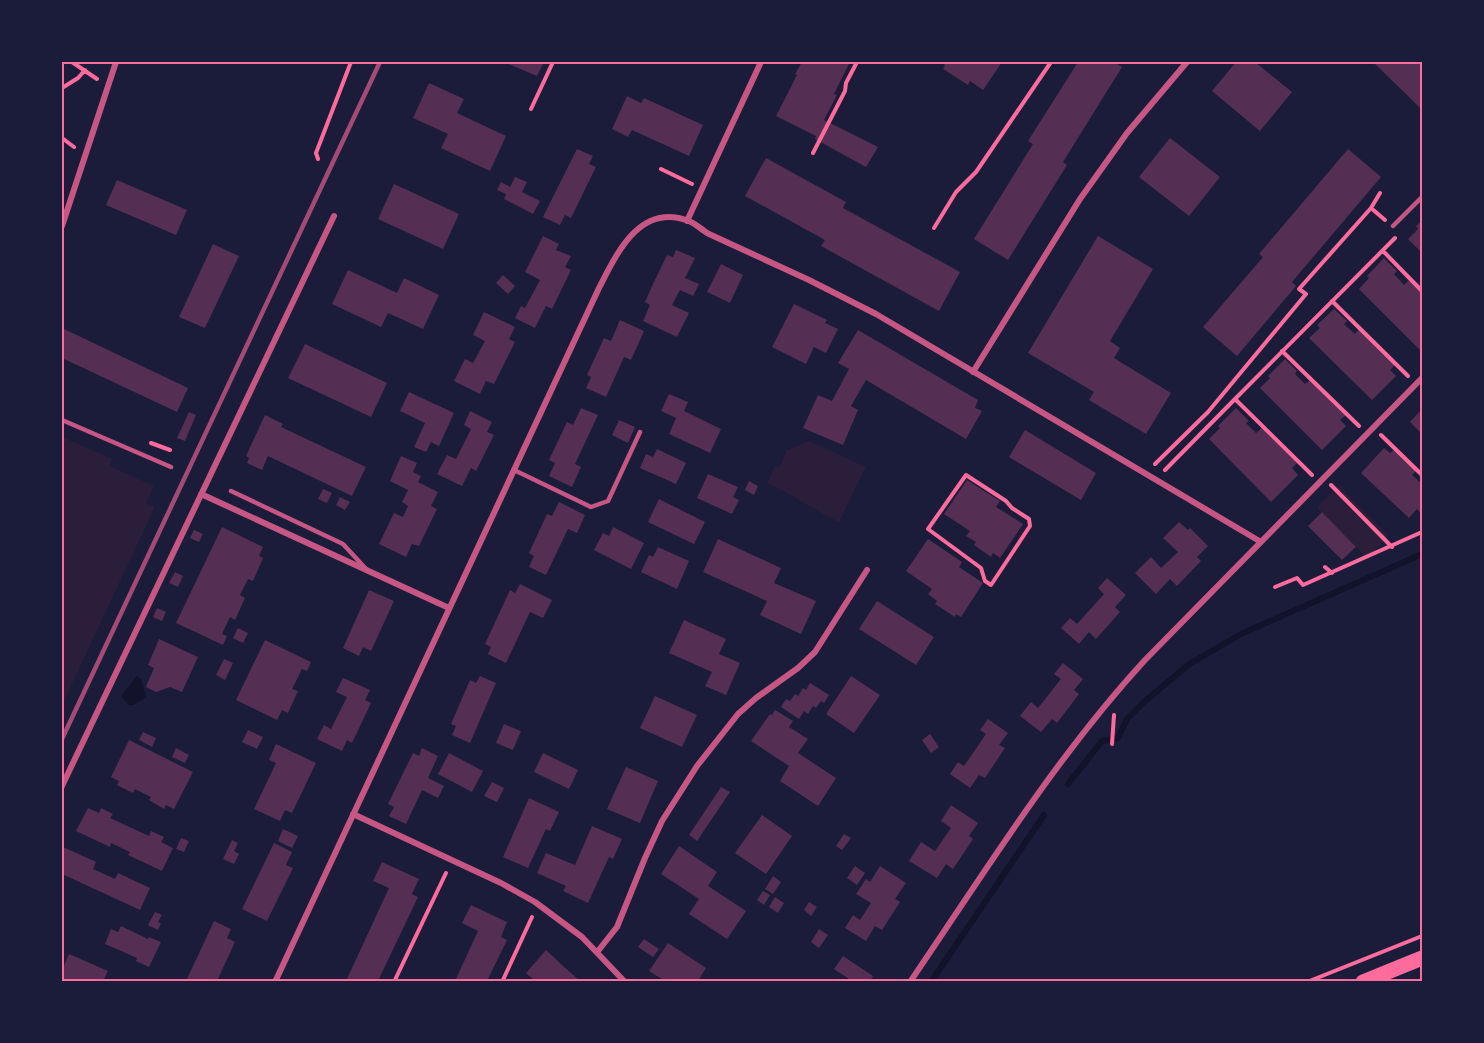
<svg xmlns="http://www.w3.org/2000/svg" width="1484" height="1043" viewBox="0 0 1484 1043" font-family="'Noto Sans',sans-serif">
<rect width="100%" height="100%" fill="#1b1b3a"/>
<!-- green -->
<path fill="#2a1e3b" d="M62 437 112 459 110 466 154 486 146 503 155 507 62 705Z
M809 441 866 467 839 522C814 510 792 494 767 483L775 466 779 468 787 450Z
M1339 485 1389 536 1367 558 1317 507Z"/>
<!-- water -->
<path fill="#12122b" d="M137 676 141 679 146 697 133 705H129L121 696Z"/>
<g fill="none" stroke-linecap="round" stroke-linejoin="round">
<!-- stream -->
<path stroke="#12122b" stroke-width="6" d="M1068 784 1102 741 1118 738 1127 719 1144 702 1188 665 1241 634 1422 554
M931 982 1044 815"/>
</g>
<!-- building -->
<path fill="#542f53" d="M504 62H544L537 76Z
M802 62H850L834 94 837 95 824 120 878 147 866 167 815 139 816 136 776 116 797 75 795 74Z
M941 62H1002L983 90 970 81 968 85 943 69 945 65Z
M1078 62H1114L1122 67 1063 162 1067 165 1008 260 974 239 1033 144 1028 141Z
M1236 62H1255L1292 92 1260 131 1212 91Z
M1373 62H1422V110L1407 95Z
M429 83 464 99 457 113 506 136 490 171 441 148 448 134 413 118Z
M627 96 641 103 644 98 703 125 689 156 632 130 628 137 612 129Z
M1170 138 1220 177 1189 216 1139 177Z
M577 149 593 156 589 164 596 167 571 218 565 215 560 225 543 217Z
M1348 149 1381 177 1292 282 1296 286 1237 356 1203 327 1263 257 1259 254Z
M766 158 846 202 843 208 960 272 939 311 821 246 825 240 745 196Z
M515 177 527 182 522 192 540 201 533 214 504 199 506 194 497 190 501 182 510 187Z
M117 180 187 210 176 235 106 205Z
M394 184 459 214 443 249 378 219Z
M1422 220V253L1408 239 1418 229 1416 226Z
M543 236 559 244 556 250 571 256 565 267 571 270 552 309 546 306 535 328 515 318 521 306 525 308 540 280 525 272Z
M1098 236 1153 269 1110 341 1120 348 1114 358 1171 393 1146 434 1089 400 1094 392 1028 353Z
M213 244 239 256 205 328 179 317Z
M676 250 695 258 685 278 699 284 693 296 680 290 672 305 689 313 677 337 643 321 650 305 645 302 653 284 667 255 673 257Z
M1384 258 1397 271 1394 274 1404 285 1409 280 1422 293 1421 351 1359 289 1369 278 1367 276Z
M721 264 743 275 730 303 707 292Z
M348 270 397 293 404 278 439 295 423 329 388 313 381 327 332 304Z
M503 275 515 286 508 294 496 283Z
M794 304 827 320 825 323 838 329 826 353 814 347 806 364 772 347Z
M1334 309 1347 321 1344 324 1355 334 1359 329 1395 365 1390 370 1396 376 1372 400 1309 338 1320 328 1317 325Z
M484 312 515 327 509 339 515 342 494 384 486 381 480 394 454 381 465 359 473 363 485 341 473 335Z
M620 320 644 331 631 360 624 357 606 397 586 388 591 377 587 375 604 338 611 341Z
M62 328 188 388 177 412 62 358Z
M858 330 978 400 975 408 982 411 966 439 866 380 851 406 858 410 843 445 803 428 818 395 832 401 849 369 838 363Z
M305 344 387 383 371 417 288 378Z
M1285 359 1297 371 1295 374 1305 384 1310 380 1346 415 1340 420 1346 426 1322 450 1260 388 1270 378 1268 376Z
M409 392 454 413 439 446 431 442 426 452 414 447 425 423 400 411Z
M669 394 688 402 684 411 721 429 710 453 669 434 676 418 661 411Z
M581 408 598 415 575 464 581 467 572 487 549 476 555 463 549 460 567 422 573 425Z
M1236 408 1249 421 1246 423 1256 433 1262 428 1297 463 1292 468 1298 475 1271 502 1209 439 1220 428 1218 426Z
M1422 409V434L1410 422Z
M470 411 492 422 487 432 494 435 476 471 471 468 462 486 437 474 447 455 456 459 471 429 464 425Z
M189 412 196 415 185 441 177 438Z
M265 415 283 424 281 427 366 467 352 496 268 456 262 470 247 463 249 458 246 456Z
M619 420 635 427 628 443 612 435Z
M1025 430 1096 473 1081 500 1009 457Z
M1384 448 1390 453 1394 450 1416 471 1412 475 1422 484V514L1417 509 1409 518 1361 473Z
M657 449 686 463 676 484 640 468 646 454 653 457Z
M401 456 417 463 413 472 421 476 418 482 438 492 431 506 437 509 419 546 412 544 406 557 379 544 394 513 403 517 408 506 402 502 408 490 390 481Z
M708 474 738 487 733 497 739 500 732 514 697 498Z
M967 480 1000 501 996 507 1023 524 1000 558 993 553 991 557 974 545 976 542 966 536 970 531 944 514Z
M749 481 758 486 754 495 745 490Z
M323 489 332 493 327 503 318 499Z
M340 497 350 502 345 510 336 505Z
M659 499 705 522 694 544 648 522Z
M559 502 585 515 577 533 568 529 546 575 529 567 534 556 529 553 547 514 552 516Z
M1322 512 1356 547 1342 560 1308 526Z
M1179 522 1188 530 1190 528 1208 546 1197 557 1201 561 1177 586 1170 579 1156 594 1135 573 1151 557 1161 568 1178 552 1163 538Z
M222 527 263 547 259 556 263 558 253 581 248 579 240 595 245 598 235 620 230 617 222 634 227 636 223 645 176 623Z
M613 527 644 543 631 569 594 550 603 533 609 536Z
M194 530 203 534 199 542 190 538Z
M718 539 781 568 774 583 816 601 801 634 760 615 767 601 703 572Z
M928 539 962 562 959 567 983 583 961 617 956 614 955 617 935 604 937 601 928 594 932 589 906 571Z
M658 547 689 561 677 589 641 572 649 555 653 557Z
M175 572 183 576 178 587 169 583Z
M1107 578 1126 595 1115 607 1120 612 1096 639 1089 632 1079 644 1061 628 1070 618 1077 624 1104 594 1098 588Z
M520 584 552 600 543 618 530 612 506 663 488 654 491 647 485 644 510 590 515 593Z
M369 590 394 601 371 651 363 647 359 656 343 648Z
M877 601 934 637 916 665 859 629Z
M157 608 166 612 162 621 153 617Z
M684 620 726 639 719 654 740 663 726 695 705 686 712 672 669 653Z
M238 628 248 633 243 643 233 638Z
M159 639 198 657 182 692 170 687 156 692 146 687 154 668 148 665Z
M265 640 311 662 307 671 302 669 292 689 298 691 288 713 282 710 277 720 236 700Z
M224 659 233 663 225 680 216 675Z
M1063 663 1083 679 1074 690 1079 694 1057 723 1052 719 1041 732 1020 716 1031 702 1038 708 1061 679 1054 674Z
M480 676 496 683 470 743 452 735 456 726 451 724 470 680 476 683Z
M851 676 880 695 854 733 826 714Z
M343 678 370 690 365 700 371 703 352 743 347 740 342 751 317 739 324 725 331 729 347 697 336 692Z
M810 683 829 695 824 703 821 701 816 708 813 706 808 714 804 711 799 719 781 707 786 699 790 701 795 694 798 696 803 688 806 690Z
M655 696 697 715 682 747 640 728Z
M775 710 793 721 789 727 808 739 798 753 836 778 818 806 780 781 789 766 751 741 770 714 772 715Z
M988 719 1008 733 999 745 1005 748 985 778 979 775 970 788 950 774 958 762 964 766 986 734 980 730Z
M504 724 521 731 513 750 496 743Z
M248 730 263 737 257 749 242 742Z
M143 732 156 738 152 747 139 740Z
M930 734 939 747 931 753 922 740Z
M129 740 193 772 174 809 166 805 164 809 149 800 151 797 135 789 133 793 117 785 119 781 111 777Z
M276 744 316 763 292 813 285 810 280 821 254 809 276 763 269 760Z
M176 748 189 755 185 763 172 757Z
M422 748 438 756 428 778 444 786 438 798 422 790 406 824 389 816 394 807 388 804 413 753 419 756Z
M449 753 483 771 472 792 438 774Z
M543 753 578 770 569 789 534 772Z
M626 767 658 781 640 823 607 809Z
M492 782 504 788 497 802 484 796Z
M721 787 730 792 697 841 689 835Z
M529 798 559 812 550 831 546 829 528 868 503 857Z
M951 805 978 823 969 836 973 839 953 869 946 864 937 878 909 861 921 842 935 851 951 828 941 821Z
M88 808 99 813 101 808 113 814 110 818 149 836 151 831 164 837 161 842 173 848 162 871 128 855 130 852 111 843 110 847 76 831Z
M762 815 792 836 766 874 735 853Z
M592 826 622 839 613 859 609 857 588 903 563 891 566 886 537 873 546 853 575 865Z
M283 829 298 836 292 848 278 841Z
M844 834 851 838 842 850 836 846Z
M181 838 189 841 184 852 176 849Z
M232 840 238 843 234 851 239 854 234 864 223 859Z
M274 843 292 852 286 865 293 868 267 921 242 909Z
M679 846 717 872 708 886 746 911 727 939 689 914 699 899 661 874Z
M63 847 96 862 93 869 115 879 118 873 150 888 140 910 62 874Z
M382 862 419 879 412 894 418 897 378 981H346L389 888 373 881Z
M855 866 865 873 857 885 847 878Z
M880 866 906 883 895 899 900 902 882 930 875 926 866 941 845 928 853 915 860 920 871 903 856 894 866 879 870 882Z
M773 876 781 882 773 894 765 889Z
M763 891 770 895 764 905 757 900Z
M775 897 784 903 778 913 769 907Z
M809 902 817 907 811 916 804 910Z
M471 905 507 922 501 937 507 940 487 981H455L478 931 462 923Z
M155 912 162 915 158 922 161 923 158 930 148 925Z
M214 921 231 929 227 938 235 942 217 981H186Z
M121 926 148 939 149 937 161 942 149 967 136 961 137 958 105 944 111 929 118 932Z
M819 929 828 935 819 948 811 942Z
M644 939 659 949 653 957 638 947Z
M668 943 706 968 698 981H665L649 971Z
M546 950 562 965 580 981H535L526 973Z
M69 954 108 971 103 981H62V970Z
M843 956 873 976 870 981H848L849 979 834 969Z"/>
<g fill="none" stroke-linecap="round" stroke-linejoin="round">
<!-- path -->
<path stroke="#ff6b9d" stroke-width="4" d="M72 62 97 79
M62 88 78 78 85 70
M531 109 553 62
M62 138 74 147
M813 153 845 91 846 83 857 62
M318 159 316 153 351 62
M661 169 692 184
M1371 208 1380 193
M934 228 956 192 976 172 1051 62
M1383 251 1422 291
M1332 301 1408 376
M1282 351 1359 426
M1381 435 1422 475
M151 443 170 450
M1155 464 1208 412 1306 294 1299 289 1371 208 1385 220
M1165 470 1235 399
M966 475 1006 501 1012 508 1029 519 1030 526 991 585 985 581 981 568 928 529Z
M1312 475 1235 399 1395 238
M1331 485 1392 547
M1325 567 1332 573
M1275 587 1297 578 1303 585 1422 532
M1112 744 1114 715
M394 982 446 873
M502 982 532 917
M1307 982 1422 936"/>
<!-- service -->
<path stroke="#c65784" stroke-width="4.5" d="M1393 226 1422 197
M62 420 171 467
M514 470 591 507 608 501 640 432
M231 491 343 544 367 570"/>
<!-- minor -->
<path stroke="#c65784" stroke-width="6" d="M687 221 761 62
M62 226 116 62
M973 372 1080 199 1127 133 1187 62
M201 494 449 608
M62 786 334 216
M353 814 501 883 535 902 582 937 625 982
M598 951 617 927 645 858 662 821 697 766 738 714 756 698 798 668 815 652 867 570
M275 982 599 288C617 253 640 202 689 221 696 224 702 230 709 234L809 280 876 314 1261 542
M910 982C985 872 1055 758 1145 660L1422 378"/>
<!-- primary -->
<path stroke="#ff6b9d" stroke-width="15" d="M1363 982 1422 958"/>
<!-- rail -->
<path stroke="#a44b75" stroke-width="4.5" d="M62 739 380 62"/>
</g>
<!-- border -->
<rect width="1484" height="1043" fill="none" stroke="#1b1b3a" stroke-width="126"/>
<rect x="63" y="63" width="1358" height="917" fill="none" stroke="#ff6b9d" stroke-width="2"/>
</svg>
